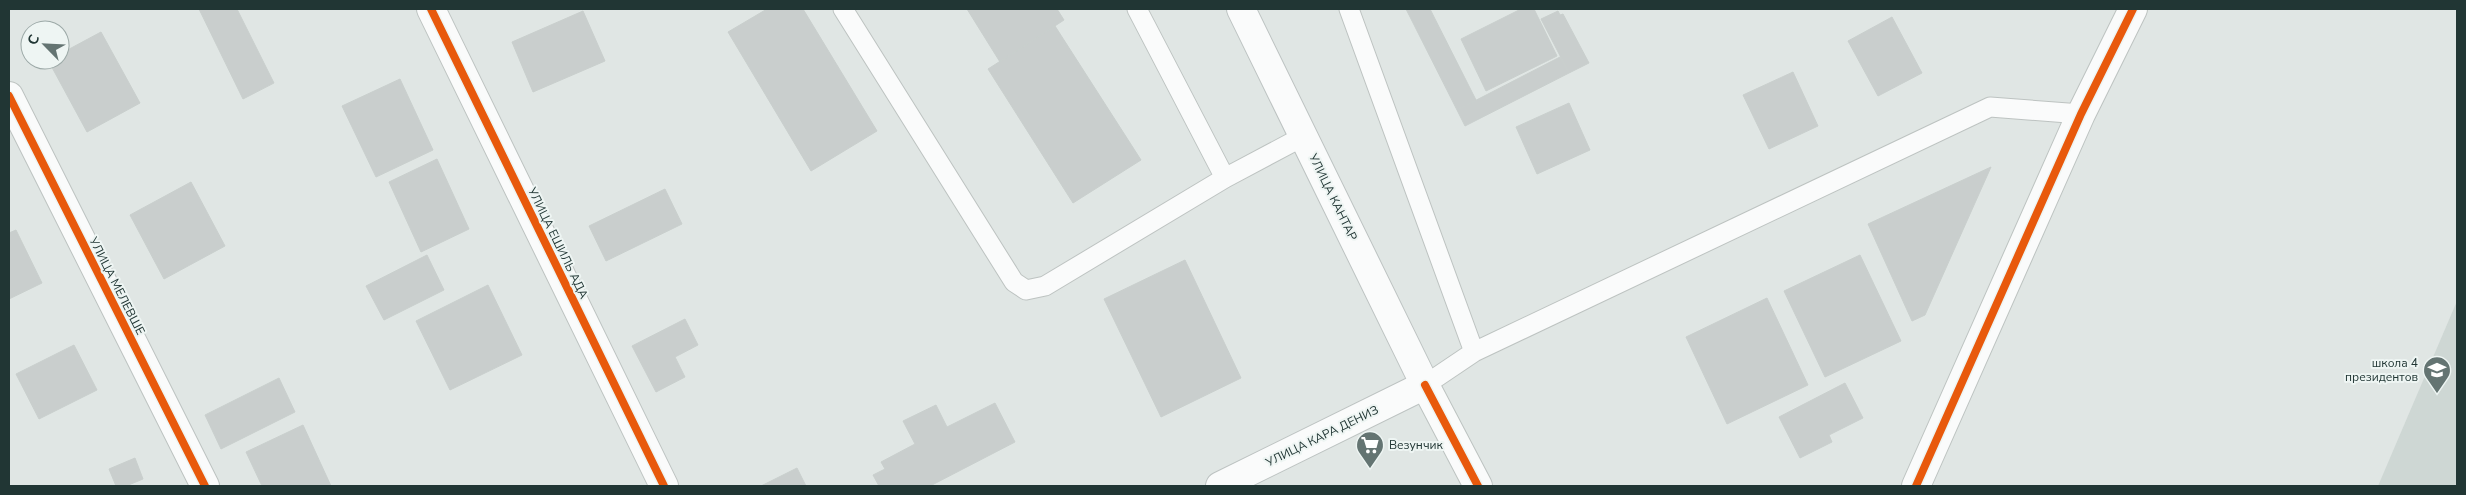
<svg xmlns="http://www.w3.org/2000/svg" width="2466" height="495" viewBox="0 0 2466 495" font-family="'Nunito Sans',sans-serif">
<rect width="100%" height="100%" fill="#e0e6e4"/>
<!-- built -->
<path fill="#ced7d4" d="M2457 301V486H2378Z"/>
<!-- building -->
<path fill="#c9cecd" stroke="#c9cfcd" d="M199 9H237L274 83 243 99Z
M767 9H803L877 131 811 171 728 32Z
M967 9H1057L1064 20 1000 62Z
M1406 9H1430L1476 100 1457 110Z
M1521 9H1534L1557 56 1486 91 1461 39Z
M583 11 605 61 533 92 512 42Z
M1558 11 1560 15 1563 14 1589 63 1569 73 1541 19Z
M1892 17 1922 73 1878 96 1848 41Z
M1055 26 1141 160 1073 203 988 69Z
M101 32 140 103 87 132 48 60H60V54Z
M1560 57 1569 73 1465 126 1457 110Z
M1793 72 1818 126 1769 149 1743 95Z
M400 79 433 150 376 177 342 106Z
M1569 103 1590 150 1537 174 1516 127Z
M437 159 469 229 421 252 389 182Z
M1991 167 1925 315 1912 321 1868 224Z
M191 182 225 246 164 279 130 215Z
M665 189 682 224 606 261 589 226Z
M16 230 42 283 9 299V233Z
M427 255 444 290 384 320 366 286Z
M1860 255 1901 341 1825 377 1784 291Z
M1185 260 1241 378 1161 417 1104 299Z
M488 285 522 355 450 390 416 321Z
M1767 298 1808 385 1727 424 1686 337Z
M685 319 698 345 675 357 685 377 656 392 632 346Z
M74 345 97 390 39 419 16 374Z
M279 378 295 412 221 449 205 415Z
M1845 383 1863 418 1829 435 1832 442 1800 458 1779 417Z
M995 403 1015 442 930 486H879L873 475 885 469 881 462 915 444 903 421 936 405 947 427Z
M303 425 331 486H262L246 452Z
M135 458 143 479 126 486H116L109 469Z
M797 468 806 486H761Z"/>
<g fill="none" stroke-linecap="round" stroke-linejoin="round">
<!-- service casing -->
<g stroke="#bdc3c1" stroke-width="21">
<path id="service" d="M843 9 1014 282 1026 290 1045 286 1225 178 1304 136
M1137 9 1225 178
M1349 9 1474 352
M1425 385 1474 352 1990 107 2081 114"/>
</g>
<!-- minor casing -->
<g stroke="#bdc3c1" stroke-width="30">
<path id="minor" d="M431 9 664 486
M9 96 205 486
M1425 385 1478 486
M1916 486 2081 114 2133 9"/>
</g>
<!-- secondary casing -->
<g stroke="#bdc3c2" stroke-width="30">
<path id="secondary" d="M1220 486 1425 385 1241 9"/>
</g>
<!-- service -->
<use href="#service" stroke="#fafbfb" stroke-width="19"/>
<!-- minor -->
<use href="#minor" stroke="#fafbfb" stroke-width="28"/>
<!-- secondary -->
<use href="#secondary" stroke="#fafbfb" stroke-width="28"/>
<!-- cycleway casing -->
<g stroke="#eef5f3" stroke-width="11">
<path id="cycleway" d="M431 9 664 486
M9 96 205 486
M1425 385 1478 486
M1916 486 2081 114 2133 9"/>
</g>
<!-- cycleway -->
<use href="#cycleway" stroke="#e8590c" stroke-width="8"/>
</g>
<!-- icons -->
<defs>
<g id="school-pin" transform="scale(1.4375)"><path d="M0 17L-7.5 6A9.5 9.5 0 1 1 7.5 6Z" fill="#647472" stroke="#eef5f3"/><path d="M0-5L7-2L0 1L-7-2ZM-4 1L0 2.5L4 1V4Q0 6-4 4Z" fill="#fff"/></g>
<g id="supermarket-pin" transform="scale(1.4375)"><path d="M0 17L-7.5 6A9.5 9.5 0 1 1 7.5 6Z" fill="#647472" stroke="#eef5f3"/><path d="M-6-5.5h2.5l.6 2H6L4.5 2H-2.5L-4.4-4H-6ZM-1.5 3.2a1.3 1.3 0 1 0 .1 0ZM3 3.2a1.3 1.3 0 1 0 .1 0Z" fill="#fff"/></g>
</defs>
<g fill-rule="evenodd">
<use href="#school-pin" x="2437" y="370"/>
<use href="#supermarket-pin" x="1370" y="445"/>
</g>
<g text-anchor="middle" stroke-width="4" stroke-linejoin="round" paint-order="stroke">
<!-- street labels -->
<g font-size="12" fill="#213634" stroke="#eef5f3">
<text transform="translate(1333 197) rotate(64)" y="4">УЛИЦА КАНТАР</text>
<text transform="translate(558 243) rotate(64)" y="4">УЛИЦА ЕШИЛЬ АДА</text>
<text transform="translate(117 286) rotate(63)" y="4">УЛИЦА МЕЛЕВШЕ</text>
<text transform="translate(1322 436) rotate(-26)" y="4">УЛИЦА КАРА ДЕНИЗ</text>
</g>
<!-- poi labels -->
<g font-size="12" fill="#213634" stroke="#eef5f3" text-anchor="end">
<text x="2418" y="367">школа 4<tspan x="2418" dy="14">президентов</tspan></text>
<text x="1389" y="449" text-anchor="start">Везунчик</text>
</g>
</g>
<!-- border -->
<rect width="2466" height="495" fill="none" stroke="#213634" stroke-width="20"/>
<!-- north arrow -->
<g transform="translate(45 45) rotate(294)"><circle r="24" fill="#eef5f3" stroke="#9ca9a7"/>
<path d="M0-4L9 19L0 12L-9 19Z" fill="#647472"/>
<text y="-8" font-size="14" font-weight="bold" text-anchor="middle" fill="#213634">С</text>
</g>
</svg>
